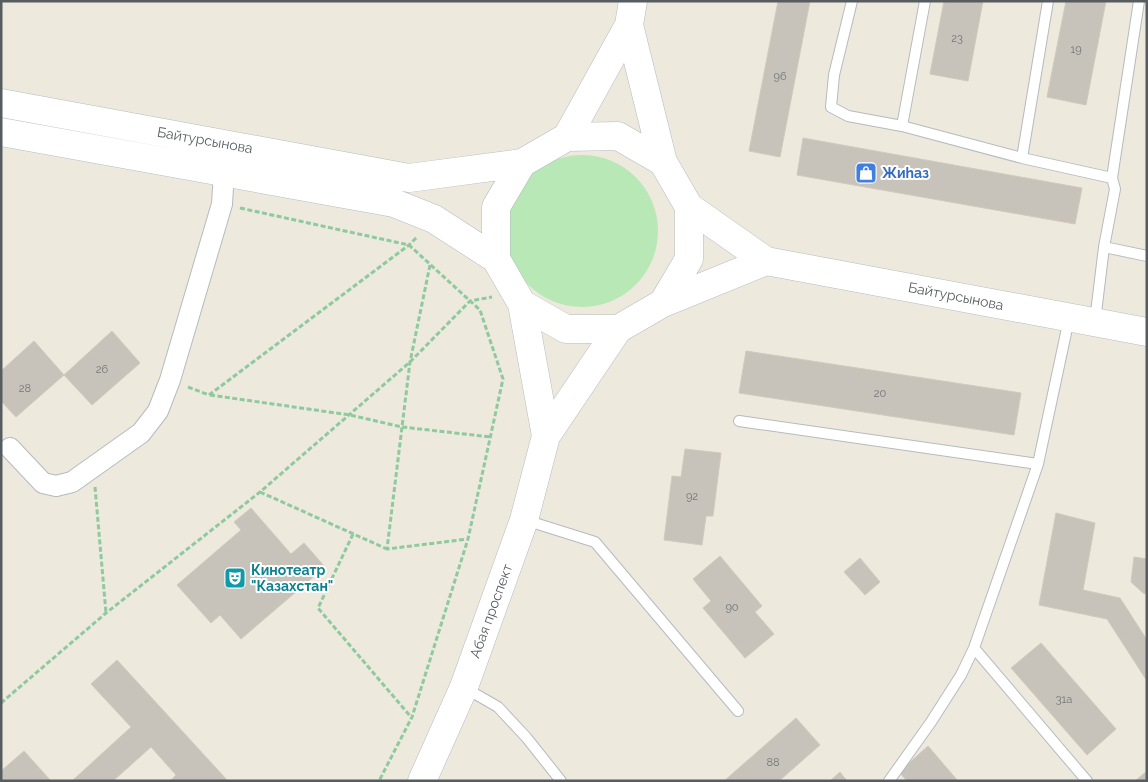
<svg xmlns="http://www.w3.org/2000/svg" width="1148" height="782" viewBox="0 0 1148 782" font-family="Raleway,sans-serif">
<rect width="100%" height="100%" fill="#ede9dd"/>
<!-- green -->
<path fill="#b7e8b6" d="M506 231a76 76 0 1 1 152 0a76 76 0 1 1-152 0Z"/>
<!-- building -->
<path fill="#c7c3ba" stroke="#d1cabb" d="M778 1H810L780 157 749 151Z
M944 1H983L968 81 930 74Z
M1066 1H1106L1086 105 1047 97Z
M803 138 1082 188 1075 224 797 175Z
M112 331 140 363 92 405 64 375Z
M34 341 64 375 16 417 1 401V371Z
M746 351 1021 393 1014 435 739 393Z
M685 449 721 453 713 516H706L702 545 664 540 672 476 681 477Z
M251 508 291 554 304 543 325 567 241 639 220 615 211 623 177 585 241 530 234 522Z
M1056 513 1095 523 1083 590 1120 598 1147 640V681L1107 619 1039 605Z
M720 556 762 606 755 612 774 634 745 658 703 608 711 601 693 579Z
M1134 557 1147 559V594L1143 593 1131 582Z
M860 558 880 582 865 595 844 572Z
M1041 643 1116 729 1087 755 1011 668Z
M117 660 228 781H170L176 775 151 747 113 781H72L131 727 91 684Z
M796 718 820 745 779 781H724Z
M928 746 958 781H907L899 772Z
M24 751 51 781H4L1 778V771Z
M1147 771V781H1135Z
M840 772 847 781H830Z"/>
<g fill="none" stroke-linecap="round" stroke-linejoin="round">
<!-- lane casing -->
<g stroke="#b6babf" stroke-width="12">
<path id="lane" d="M852 1 834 75 831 107 848 116 902 126 1022 158 1112 178 1115 189 1104 247 1095 321
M902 126 925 1
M1022 158 1048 1
M1112 178 1139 1
M1104 247 1147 256
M739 421 1038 464
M525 520 595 542 738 711
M974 648 1087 781
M465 688 498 707 526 737 561 781
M889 781 931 722 961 675 974 648 1038 464 1069 319"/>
</g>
<!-- street casing -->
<g stroke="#b6babf" stroke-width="22">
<path id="street" d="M10 448 43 483 56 486 72 482 141 433 158 411 170 380 222 204 224 171"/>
</g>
<!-- secondary casing -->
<g stroke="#b7bbc2" stroke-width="29">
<path id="secondary" d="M629 25 663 162 689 207V259L663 303 618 329H566L522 304 496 259V207L522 163 567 137 618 136 663 162
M1 103 409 178 522 163
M1 132 394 203 434 219 496 259
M567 137 629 25 633 1
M689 207 766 261 1147 332
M663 303 766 261
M522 304 546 436
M422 781 464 687 524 520 546 436 618 329"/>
</g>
<!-- path -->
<path stroke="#8fc99e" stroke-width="3" stroke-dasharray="5 2.5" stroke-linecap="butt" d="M240 208 409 245 480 310 503 379 468 539 412 717 379 781
M430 265 410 362 387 549 468 539
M188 387 209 395 409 245 417 237
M210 395 350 415 402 427 491 437
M95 487 106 613
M260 492 387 549
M353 534 318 608 411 717
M1 703 106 613 260 492 410 362 470 301 492 297"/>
<!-- lane -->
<use href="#lane" stroke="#fff" stroke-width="10"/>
<!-- street -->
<use href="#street" stroke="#fff" stroke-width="20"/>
<!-- secondary -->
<use href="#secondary" stroke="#fff" stroke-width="28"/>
</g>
<!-- icons -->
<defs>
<g id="shop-square" transform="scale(1.125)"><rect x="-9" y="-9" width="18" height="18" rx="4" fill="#3f7fe0" stroke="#fff"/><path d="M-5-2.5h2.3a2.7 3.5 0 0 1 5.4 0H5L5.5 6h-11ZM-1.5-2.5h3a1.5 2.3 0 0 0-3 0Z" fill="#fff"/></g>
<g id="theatre-square" transform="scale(1.125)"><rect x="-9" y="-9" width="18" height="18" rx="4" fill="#0f9aa8" stroke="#fff"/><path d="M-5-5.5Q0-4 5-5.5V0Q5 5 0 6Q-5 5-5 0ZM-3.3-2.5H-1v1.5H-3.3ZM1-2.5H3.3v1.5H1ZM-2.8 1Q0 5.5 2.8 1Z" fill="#fff"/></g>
</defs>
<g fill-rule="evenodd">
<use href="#shop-square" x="866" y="173"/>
<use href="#theatre-square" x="235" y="578"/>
</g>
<g text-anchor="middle" stroke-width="4" stroke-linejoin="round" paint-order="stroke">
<!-- number labels -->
<g font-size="11" fill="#737677">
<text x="957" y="42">23</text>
<text x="1076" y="53">19</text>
<text x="780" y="80">96</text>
<text x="102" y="373">26</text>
<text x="25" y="392">28</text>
<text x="880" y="397">20</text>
<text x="692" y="500">92</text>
<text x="732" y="611">90</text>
<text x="1064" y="703">31а</text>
<text x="773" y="766">88</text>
</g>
<!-- street labels -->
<g font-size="14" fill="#575c61" stroke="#fff">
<text transform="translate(205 140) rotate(10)" y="5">Байтурсынова</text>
<text transform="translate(956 296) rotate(11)" y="5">Байтурсынова</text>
<text transform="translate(491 611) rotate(-70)" y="5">Абая проспект</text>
</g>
<!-- shop labels -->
<g font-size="14" font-weight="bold" fill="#366cbe" stroke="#fff" text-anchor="start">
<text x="882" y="178">Жиһаз</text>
</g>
<!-- culture labels -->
<g font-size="14" font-weight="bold" fill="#0d838f" stroke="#fff" text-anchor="start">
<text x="251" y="575">Кинотеатр<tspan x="251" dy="16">"Казахстан"</tspan></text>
</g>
</g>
<!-- border -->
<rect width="1148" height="782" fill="none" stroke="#575c61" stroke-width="5"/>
</svg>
